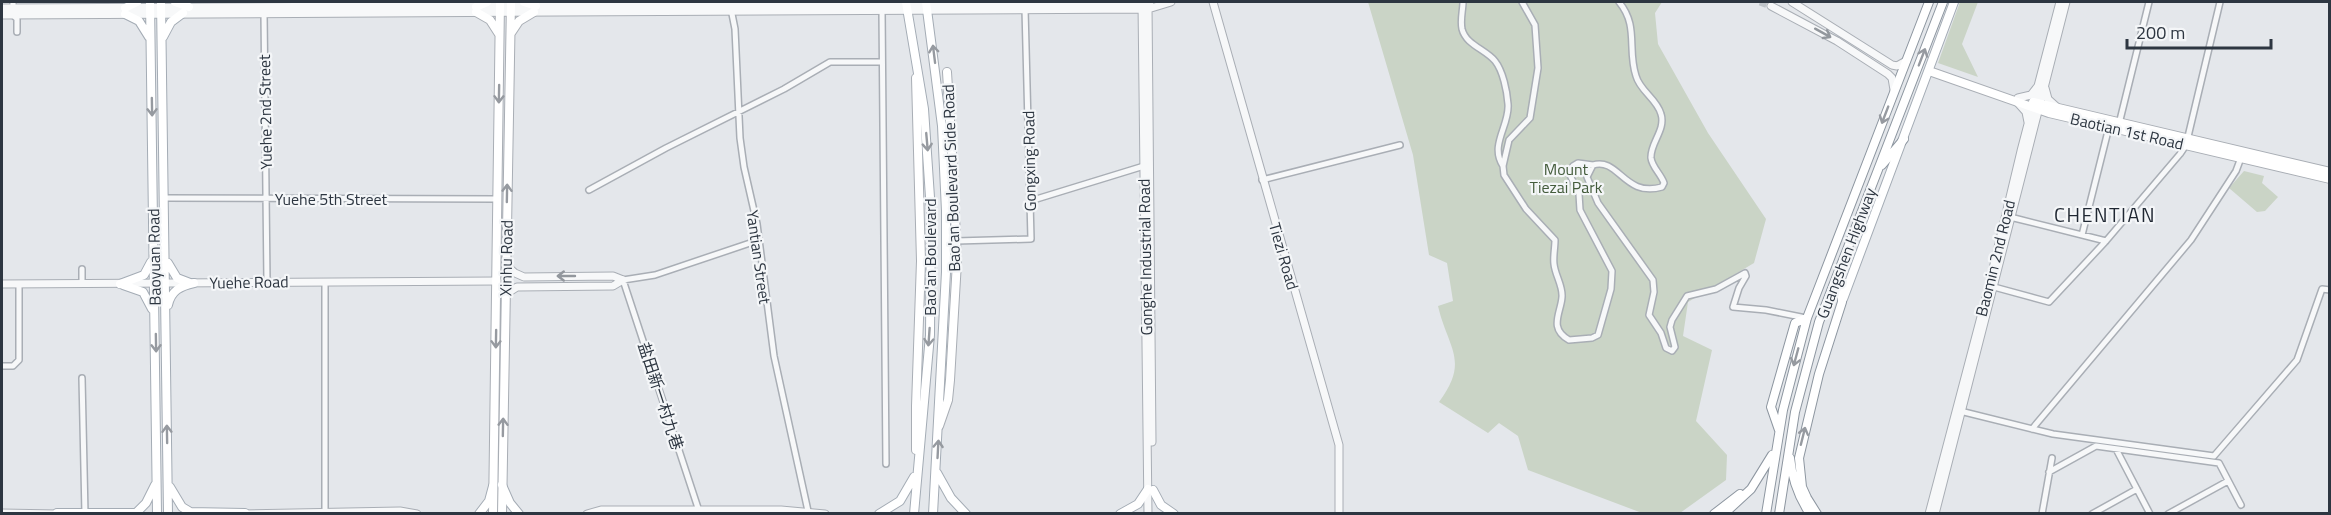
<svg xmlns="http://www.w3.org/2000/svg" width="2331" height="515" viewBox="0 0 2331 515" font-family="'Titillium Web','Noto Sans SC',sans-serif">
<rect width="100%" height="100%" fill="#e4e7eb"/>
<!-- green -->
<path fill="#cad4c6" d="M1368 2H1662L1655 13 1658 44 1708 133 1766 219 1754 263 1688 302 1683 336 1712 350 1696 421 1727 455 1726 480 1680 513H1642L1528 470 1518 436 1499 423 1488 433 1439 402C1470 360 1448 349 1438 306L1453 301 1447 263 1429 255 1413 155Z
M1960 2H1978L1962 44 1978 77 1938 63Z
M2244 171 2264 176 2262 183 2278 197 2265 211 2257 212 2229 188Z"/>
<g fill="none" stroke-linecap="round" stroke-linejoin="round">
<!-- tertiary-tunnel -->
<path stroke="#bfc4c9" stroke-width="7" stroke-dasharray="7 3.5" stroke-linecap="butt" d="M1760 2 1771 6"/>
<!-- minor casing -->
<g stroke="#a9aeb5" stroke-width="8">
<path id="minor" d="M13 2V15L17 19V32
M1463 2C1463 10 1460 20 1462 29 1466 45 1485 49 1495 61 1503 71 1507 91 1508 104 1510 125 1489 145 1503 166
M1522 2 1535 25 1538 68 1530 118 1509 140 1503 166 1504 175 1526 209 1555 240C1555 248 1553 257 1554 264 1555 275 1563 286 1562 297 1561 313 1548 328 1569 340L1592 338 1598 335 1611 289 1612 271 1580 210 1579 194 1570 175 1573 166 1578 163 1593 165
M1619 2C1639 26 1627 49 1636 76 1640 91 1657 99 1661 114 1666 130 1650 143 1651 158 1652 167 1661 174 1664 183L1662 187C1624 198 1619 157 1593 165L1587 177 1598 203 1653 280 1654 292 1649 315 1661 333 1666 348 1672 351 1675 347 1670 327 1672 320 1687 296 1716 289 1745 273 1746 276 1739 288 1733 307 1766 310 1806 318
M731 9 735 29 740 138 744 167 757 224 774 356 808 511
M882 10 886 464
M264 13 267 282
M2119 124 2149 2
M1262 180 1400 145
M589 190 666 148 784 89 830 62H882
M165 198 497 199
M1030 201 1144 166
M2010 217 2106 241
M2082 235 2109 127
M956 241 1031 239 1025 9
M325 282V511
M82 284V269
M1994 287 2049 302 2106 241 2180 154 2186 145 2220 2
M2 366H13L19 360V284
M82 378 85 514
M1960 411 2053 434 2214 456 2297 360 2322 289 2330 290
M2032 429 2191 240 2236 171 2242 155
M2116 449 2150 514
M2049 472 2096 446 2219 463 2241 505
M699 511 623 280 655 275 759 240
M2042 514 2052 458
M2092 514 2137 489
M2168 514 2228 481"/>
</g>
<!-- tertiary casing -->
<g stroke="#a9aeb5" stroke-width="9">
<path id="tertiary" d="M1213 2 1339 445V514
M1792 2 1892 65 1897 66 1906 61
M1142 4 1148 514
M1148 6 1152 442
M1771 6 1837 41 1888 74 1892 78 1894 90
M2 8 1150 2
M2 15 1148 9 1171 2
M2045 88 2048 99 2058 108
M2018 98 2031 95 2038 86
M2017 102 2026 112 2028 122
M506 265 515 273 524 277 613 276 623 280
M2 284 497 281
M506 294 517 287 613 286 623 280
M2 513 57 514
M242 514 400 511 417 514
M587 514 601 510H781L825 514
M1929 514 1986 298 2021 151 2060 2
M1935 514 2066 2"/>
</g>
<!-- secondary casing -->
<g stroke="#a9aeb5" stroke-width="10">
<path id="secondary" d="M524 2 536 6
M476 7 487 2
M476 12 490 20 499 34
M511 33 519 21 534 12
M1929 71 2049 113 2330 179
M2033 102 2330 172
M939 426 948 400 950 380 957 262 953 169 947 72
M916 450V406L921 261 916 78
M493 514 500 2
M502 514 511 2"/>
</g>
<!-- primary casing -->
<g stroke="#a4acb5" stroke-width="10">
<path id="primary" d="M150 2 157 514
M161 2 168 514
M175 2 189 7
M906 2 924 109 931 212 930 335 914 514
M926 2 942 126 946 211V272L933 514
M125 8 137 2
M125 14 139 21 149 37
M163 37 171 22 183 13
M168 263 177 278 190 283
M120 284 144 275 151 262
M123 285 143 292 152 309
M1843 299 1954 2
M168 305C171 291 180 286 194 283
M937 473 951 498 966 514
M502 485 510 503 519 514
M170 487 182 507 192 513
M1153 490 1161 505 1174 514
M189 512 245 513
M57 513H135
M135 514 146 503 155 485
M479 514 489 501 493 486
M879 514 900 501 914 477
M1120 514 1138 504 1148 489"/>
</g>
<!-- trunk casing -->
<g stroke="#8d96a0" stroke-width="10">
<path id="trunk" d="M1882 165 1904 139
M1779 430 1771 407 1795 323 1807 318
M1790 458C1792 479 1798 496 1810 514
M1714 514 1740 494
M1724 514 1751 489 1772 455
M1766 514 1783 410 1807 318 1929 2
M1779 514 1795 412 1819 322 1943 2
M1817 514 1807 498 1802 487 1799 458 1819 374 1842 302 1840 273"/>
</g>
<!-- minor -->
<use href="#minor" stroke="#f7f8f9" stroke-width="5"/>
<!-- tertiary -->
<use href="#tertiary" stroke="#f7f8f9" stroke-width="7"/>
<!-- secondary -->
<use href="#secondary" stroke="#fff" stroke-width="8"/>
<!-- primary -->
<use href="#primary" stroke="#fff" stroke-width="8"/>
<!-- trunk -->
<use href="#trunk" stroke="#fff" stroke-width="8"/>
</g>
<!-- one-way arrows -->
<defs><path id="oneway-shaft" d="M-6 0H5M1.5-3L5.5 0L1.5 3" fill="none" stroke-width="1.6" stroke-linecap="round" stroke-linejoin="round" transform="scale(1.5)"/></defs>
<g stroke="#92979d">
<use href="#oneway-shaft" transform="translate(1823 33) rotate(29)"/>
<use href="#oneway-shaft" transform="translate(566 276) rotate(180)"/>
</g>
<g stroke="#969aa0">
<use href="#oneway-shaft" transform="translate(934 54) rotate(-97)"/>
<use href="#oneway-shaft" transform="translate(1922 57) rotate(-69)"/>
<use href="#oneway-shaft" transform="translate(499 94) rotate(91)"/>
<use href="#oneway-shaft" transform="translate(152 107) rotate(89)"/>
<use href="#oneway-shaft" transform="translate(1885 115) rotate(111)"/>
<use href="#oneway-shaft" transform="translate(927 142) rotate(85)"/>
<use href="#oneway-shaft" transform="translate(507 193) rotate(-89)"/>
<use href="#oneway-shaft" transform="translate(929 337) rotate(94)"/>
<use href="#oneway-shaft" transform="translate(496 339) rotate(91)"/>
<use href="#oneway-shaft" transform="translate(156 343) rotate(89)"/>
<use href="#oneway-shaft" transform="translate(1796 357) rotate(105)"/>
<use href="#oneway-shaft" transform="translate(503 427) rotate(-89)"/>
<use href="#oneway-shaft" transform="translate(167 434) rotate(-91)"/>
<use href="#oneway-shaft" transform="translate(1803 436) rotate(-76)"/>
<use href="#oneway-shaft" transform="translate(938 449) rotate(-87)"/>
</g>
<g text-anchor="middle" stroke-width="4.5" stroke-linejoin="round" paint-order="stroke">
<!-- street labels -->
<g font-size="16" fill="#2d3641" stroke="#f4f6f8">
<text transform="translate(265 112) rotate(-91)" y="6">Yuehe 2nd Street</text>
<text transform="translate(2127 131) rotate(13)" y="6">Baotian 1st Road</text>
<text transform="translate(1029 161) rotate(-91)" y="6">Gongxing Road</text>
<text transform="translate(951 178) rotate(-92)" y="6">Bao'an Boulevard Side Road</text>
<text x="331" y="205">Yuehe 5th Street</text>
<text transform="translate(1846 253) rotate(-69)" y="6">Guangshen Highway</text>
<text transform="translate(1284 256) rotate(74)" y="6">Tiezi Road</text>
<text transform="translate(154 257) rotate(-91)" y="6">Baoyuan Road</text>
<text transform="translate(759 257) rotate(82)" y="6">Yantian Street</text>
<text transform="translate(930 257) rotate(-90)" y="6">Bao'an Boulevard</text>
<text transform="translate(1145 257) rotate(-91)" y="6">Gonghe Industrial Road</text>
<text transform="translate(506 258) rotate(-89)" y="6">Xinhu Road</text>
<text transform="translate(1995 258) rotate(-76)" y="6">Baomin 2nd Road</text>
<text transform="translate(249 282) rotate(-1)" y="6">Yuehe Road</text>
<text transform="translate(661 396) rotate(72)" y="6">盐田新一村九巷</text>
</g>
<!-- park labels -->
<g font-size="16" fill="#445c3c" stroke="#f4f6f8">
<text x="1566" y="175">Mount<tspan x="1566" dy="18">Tiezai Park</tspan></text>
</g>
<!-- quarter labels -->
<g font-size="20" letter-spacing="1.5" fill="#1f2732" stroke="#f4f6f8">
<text x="2105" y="222">CHENTIAN</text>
</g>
</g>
<!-- border -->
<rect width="2331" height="515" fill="none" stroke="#2d3641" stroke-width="6"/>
<!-- scale -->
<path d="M2127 39v9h144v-9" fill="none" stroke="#2d3641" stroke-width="3"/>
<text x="2136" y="39" font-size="18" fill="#2d3641" stroke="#f4f6f8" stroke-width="4.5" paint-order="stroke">200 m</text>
</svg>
